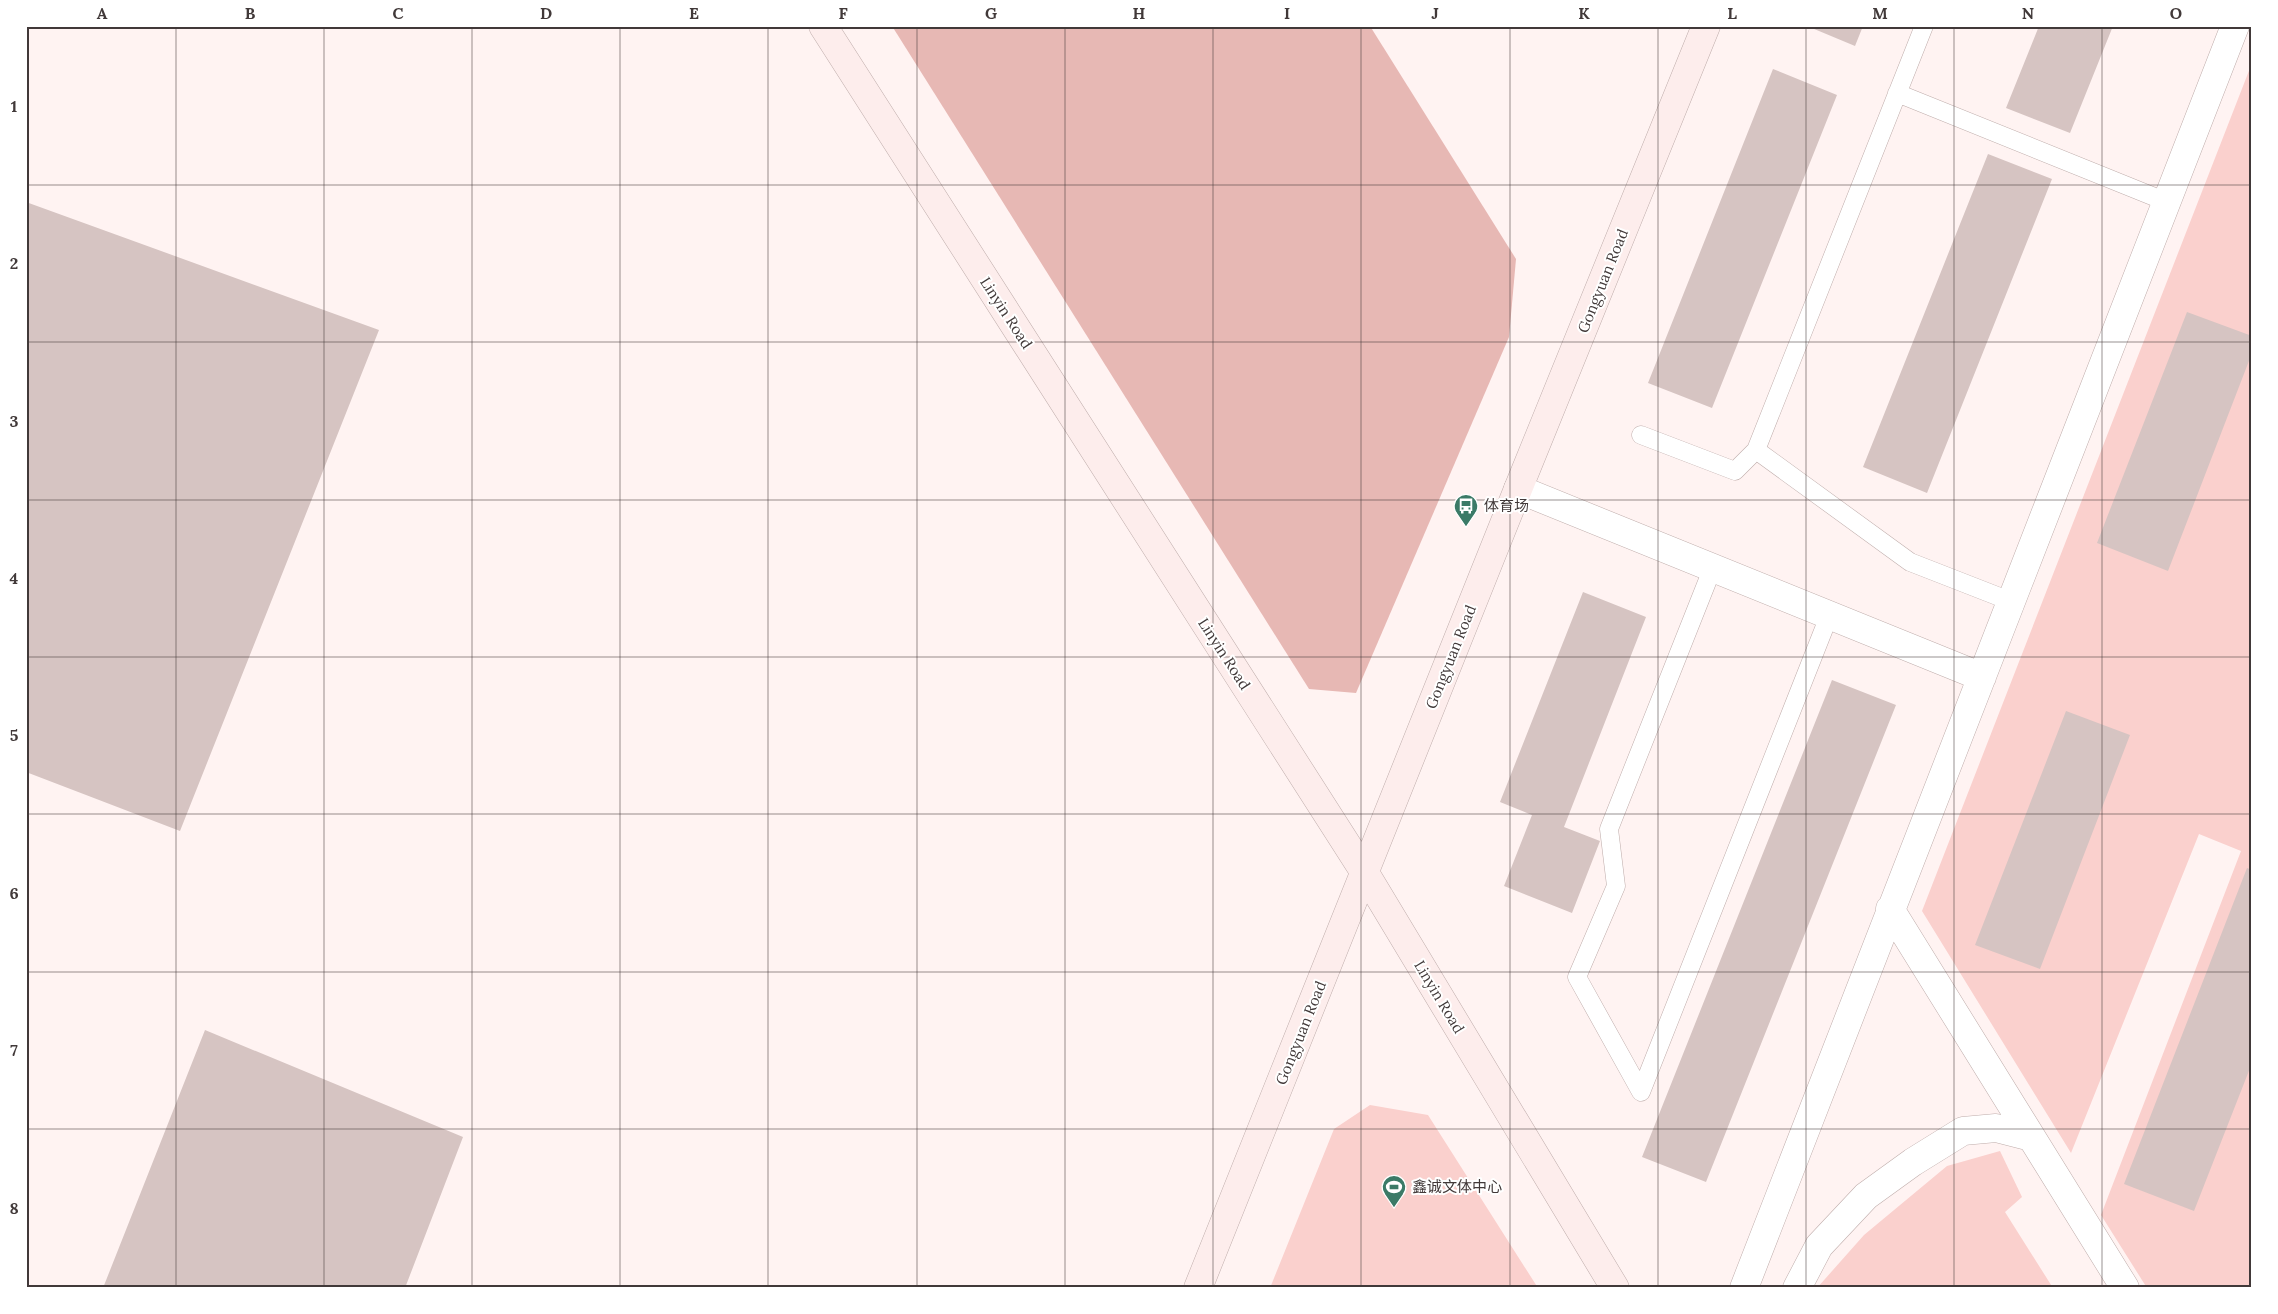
<svg xmlns="http://www.w3.org/2000/svg" width="2278" height="1314" viewBox="0 0 2278 1314" font-family="Lora,'Noto Sans SC',serif">
<rect width="100%" height="100%" fill="#fff3f2"/>
<!-- green -->
<path fill="#fad0cd" d="M2252 63V1288H2147L2101 1215 2241 851 2199 834 2071 1153 1922 911Z
M1370 1105 1428 1115 1538 1288H1270L1334 1129Z
M2000 1151 2022 1197 2005 1212 2053 1288H1817L1864 1235 1947 1166Z"/>
<!-- forest -->
<path fill="#e7b8b4" d="M892 26H1370L1516 259 1509 337 1356 693 1309 689Z"/>
<!-- building -->
<path fill="#d6c4c2" d="M1807 26H1863L1855 46Z
M2039 26H2113L2070 133 2006 108Z
M1773 69 1837 95 1712 408 1648 383Z
M1988 154 2052 179 1927 493 1863 467Z
M26 202 379 330 180 831 26 772Z
M2187 312 2252 336V353L2168 571 2097 543Z
M1583 592 1646 617 1564 827 1600 841 1572 913 1504 886 1532 815 1500 802Z
M1832 680 1896 705 1706 1182 1642 1157Z
M2066 711 2130 735 2040 969 1975 945Z
M2247 868 2252 870V1063L2194 1211 2124 1184Z
M205 1030 463 1137 405 1288H103Z"/>
<g fill="none" stroke-linecap="round" stroke-linejoin="round">
<!-- lane casing -->
<g stroke="#bfadab" stroke-width="19">
<path id="lane" d="M1897 93 2167 202
M1641 435 1735 471 1756 450 1924 26
M1756 450 1910 562 2010 601
M1713 567 1609 829 1616 886 1577 977 1641 1092 1829 616"/>
</g>
<!-- street casing -->
<g stroke="#bfadab" stroke-width="29">
<path id="street" d="M1518 489 1982 677
M1890 909 2125 1288
M1744 1288 2235 26
M1797 1288 1819 1246 1866 1196 1913 1162 1963 1131 1996 1128 2031 1137"/>
</g>
<!-- secondary casing -->
<g stroke="#bfadab" stroke-width="29">
<path id="secondary" d="M823 26 1365 873 1615 1288
M1198 1288 1518 489 1706 26"/>
</g>
<!-- lane -->
<use href="#lane" stroke="#fff" stroke-width="18"/>
<!-- street -->
<use href="#street" stroke="#fff" stroke-width="28"/>
<!-- secondary -->
<use href="#secondary" stroke="#fdedec" stroke-width="28"/>
</g>
<!-- grid -->
<path fill="none" stroke="#413939" stroke-width="1" stroke-opacity="0.55" d="M176 26V1288M324 26V1288M472 26V1288M620 26V1288M768 26V1288M917 26V1288M1065 26V1288M1213 26V1288M1361 26V1288M1510 26V1288M1658 26V1288M1806 26V1288M1954 26V1288M2102 26V1288M26 185H2252M26 342H2252M26 500H2252M26 657H2252M26 814H2252M26 972H2252M26 1129H2252"/>
<!-- icons -->
<defs>
<g id="bus-pin" transform="scale(1.25)"><path d="M0 17L-7.5 6A9.5 9.5 0 1 1 7.5 6Z" fill="#3b7a67" stroke="#fff"/><path d="M-5-6H5V4H4V6H2V4H-2V6H-4V4H-5ZM-3.5-4V0h7V-4ZM-3.5 1.2v1.5H-2V1.2ZM2 1.2v1.5H3.5V1.2Z" fill="#fff"/></g>
<g id="stadium-pin" transform="scale(1.25)"><path d="M0 17L-7.5 6A9.5 9.5 0 1 1 7.5 6Z" fill="#3b7a67" stroke="#fff"/><path d="M0-5a6.5 5 0 1 0 0 10a6.5 5 0 1 0 0-10ZM-3.5-1.8h7v3.6h-7Z" fill="#fff"/></g>
</defs>
<g fill-rule="evenodd">
<use href="#bus-pin" x="1466" y="506"/>
<use href="#stadium-pin" x="1394" y="1187"/>
</g>
<g text-anchor="middle" stroke-width="4" stroke-linejoin="round" paint-order="stroke">
<!-- street labels -->
<g font-size="15" fill="#413939" stroke="#fff">
<text transform="translate(1603 281) rotate(-68)" y="5">Gongyuan Road</text>
<text transform="translate(1006 313) rotate(57)" y="5">Linyin Road</text>
<text transform="translate(1224 654) rotate(57)" y="5">Linyin Road</text>
<text transform="translate(1451 657) rotate(-68)" y="5">Gongyuan Road</text>
<text transform="translate(1439 997) rotate(59)" y="5">Linyin Road</text>
<text transform="translate(1301 1033) rotate(-68)" y="5">Gongyuan Road</text>
</g>
<!-- poi labels -->
<g font-size="15" fill="#413939" stroke="#fff" text-anchor="start">
<text x="1484" y="511">体育场</text>
<text x="1412" y="1192">鑫诚文体中心</text>
</g>
</g>
<!-- border -->
<rect width="2278" height="1314" fill="none" stroke="#ffffff" stroke-width="55"/>
<rect x="28" y="28" width="2222" height="1258" fill="none" stroke="#413939" stroke-width="2"/>
<g font-size="16" text-anchor="middle" font-weight="bold" fill="#413939">
<text x="102" y="19">A</text>
<text x="250" y="19">B</text>
<text x="398" y="19">C</text>
<text x="546" y="19">D</text>
<text x="694" y="19">E</text>
<text x="843" y="19">F</text>
<text x="991" y="19">G</text>
<text x="1139" y="19">H</text>
<text x="1287" y="19">I</text>
<text x="1435" y="19">J</text>
<text x="1584" y="19">K</text>
<text x="1732" y="19">L</text>
<text x="1880" y="19">M</text>
<text x="2028" y="19">N</text>
<text x="2176" y="19">O</text>
<text x="14" y="112">1</text>
<text x="14" y="269">2</text>
<text x="14" y="427">3</text>
<text x="14" y="584">4</text>
<text x="14" y="741">5</text>
<text x="14" y="899">6</text>
<text x="14" y="1056">7</text>
<text x="14" y="1214">8</text>
</g>
</svg>
